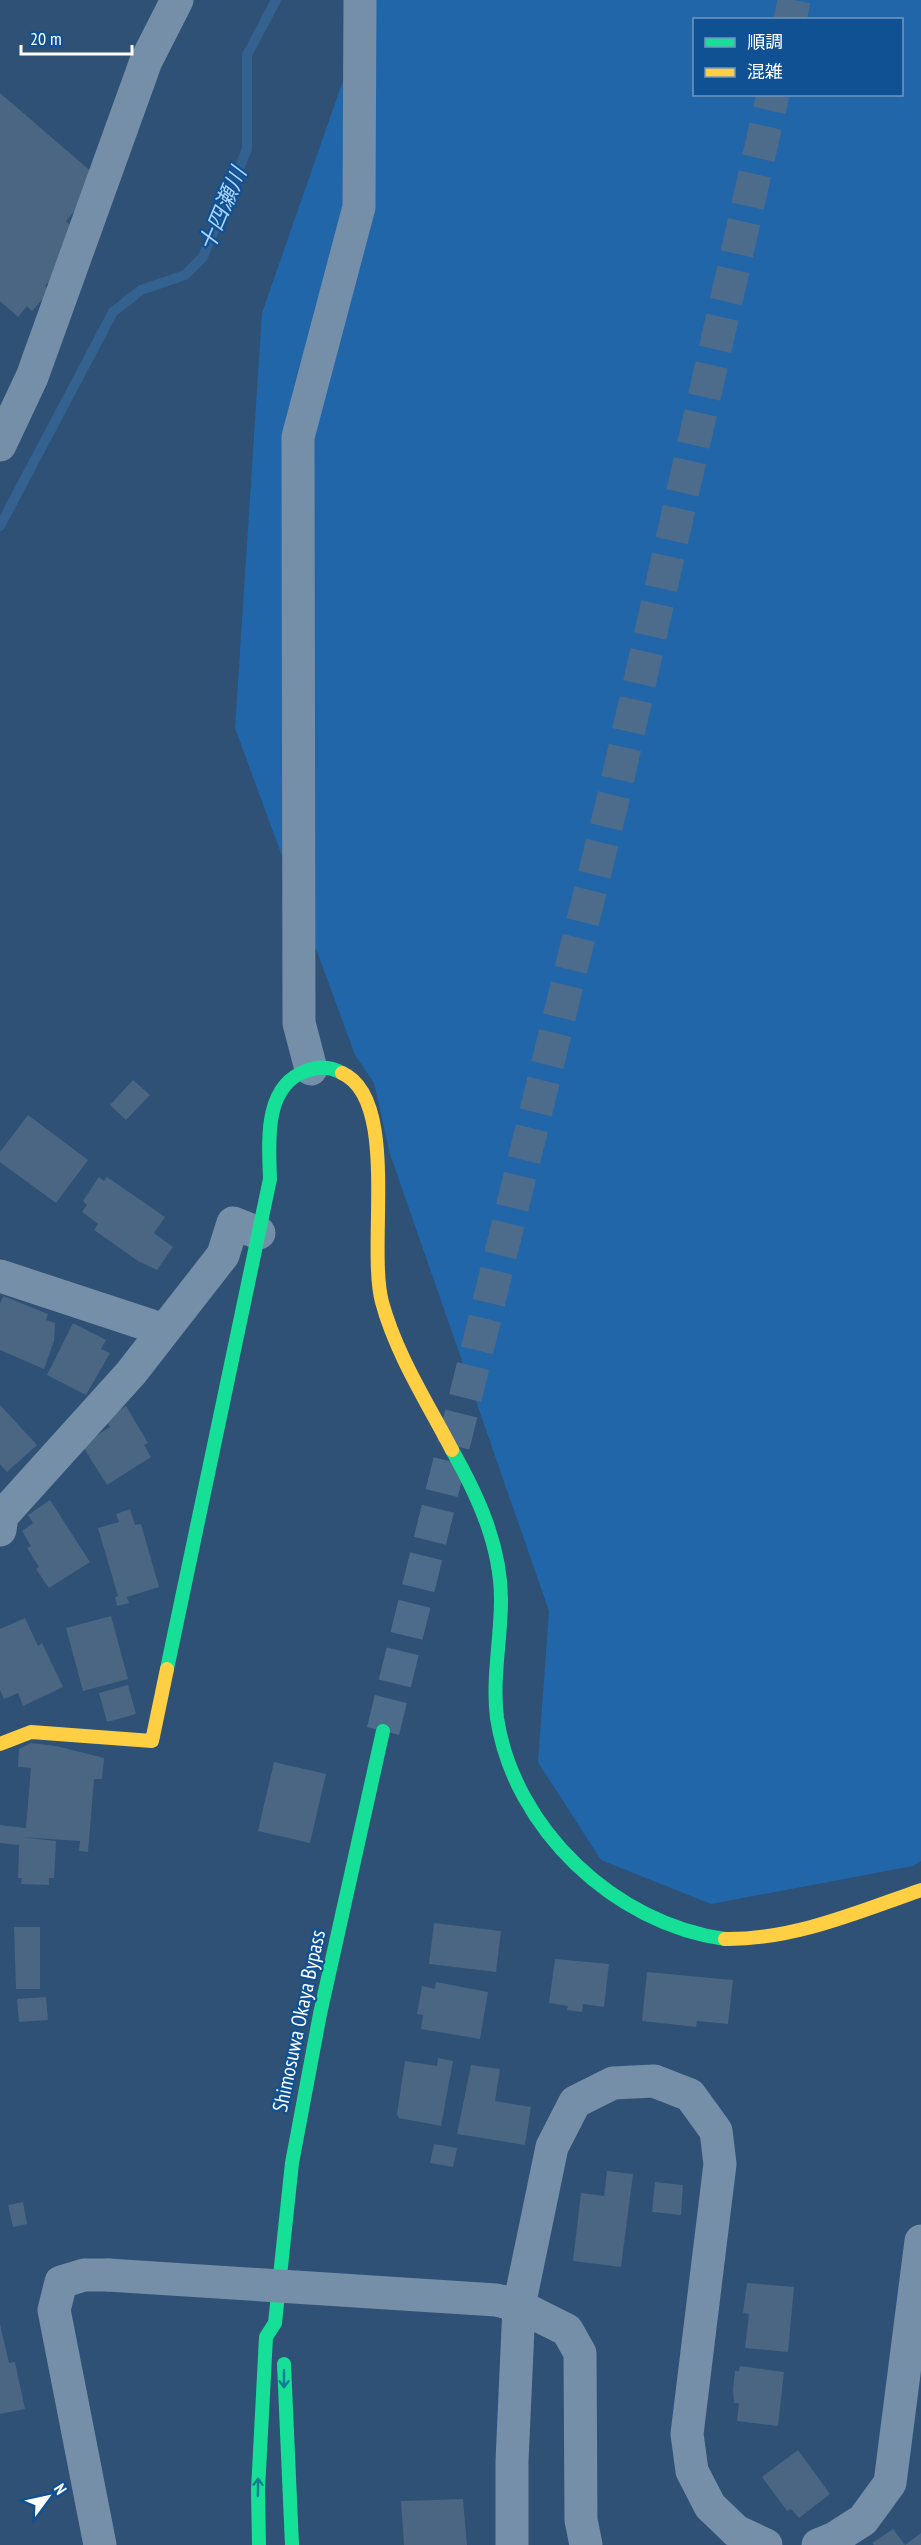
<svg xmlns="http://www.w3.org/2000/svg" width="921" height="2545" viewBox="0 0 921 2545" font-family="'PT Sans Narrow','Noto Sans JP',sans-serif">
<rect width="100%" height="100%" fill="#2e5175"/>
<!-- green -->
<path fill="#2166a9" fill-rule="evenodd" d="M371 0H921V1861L913 1866 711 1904 601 1860 538 1762 549 1611 390 1154 374 1083 355 1055 235 728 262 313ZM694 20H902V94H694Z"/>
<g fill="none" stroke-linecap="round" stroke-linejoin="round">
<!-- stream -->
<path stroke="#336190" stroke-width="10" d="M0 526 113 312 141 290 185 275 203 257 247 149V55L276 0"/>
</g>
<!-- building -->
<path fill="#4a6683" d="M0 93 101 180 66 221 75 229 79 246 45 286 50 291 32 311 27 306 18 317 0 301Z
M133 1080 150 1095 126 1120 110 1105Z
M28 1115 88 1160 56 1203 0 1162V1152Z
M99 1177 104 1181 107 1177 165 1217 154 1233 173 1247 157 1270 138 1261 94 1230 98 1224 82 1212 87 1205 83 1201Z
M3 1296 48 1314 46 1320 55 1323 54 1341 44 1369 0 1350V1304Z
M73 1323 106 1340 101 1349 110 1353 86 1395 47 1375Z
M0 1405 37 1445 7 1472 0 1464Z
M126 1406 148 1443 144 1445 151 1457 107 1485 82 1445 110 1427 105 1419Z
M50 1500 90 1562 49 1588 36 1569 39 1567 27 1548 31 1546 22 1531 33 1523 28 1515Z
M130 1509 135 1525 141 1524 159 1587 127 1597 129 1603 117 1606 115 1597 118 1596 98 1528 119 1522 116 1514Z
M111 1616 128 1679 83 1691 66 1628Z
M25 1618 38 1646 42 1643 63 1687 23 1706 18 1693 4 1699 0 1690V1629Z
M128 1685 136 1714 107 1722 99 1693Z
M31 1743 56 1746 104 1758 102 1779H94L88 1852 79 1851 80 1841 20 1837 56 1841 54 1878H49V1885L21 1884 22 1878H18L19 1845 0 1843V1825L26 1828 31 1768 18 1767 19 1749Z
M274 1762 326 1774 310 1843 258 1831Z
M434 1923 501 1931 496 1972 429 1964Z
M14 1927H40V1989H16Z
M555 1959 609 1964 604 2007 583 2004 582 2012 567 2010 568 2006 549 2003Z
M647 1972 733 1980 728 2024 697 2021 696 2027 642 2021Z
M436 1982 488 1992 480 2039 421 2029 423 2015 417 2014 422 1986 435 1989Z
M46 1997 48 2020 19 2022 17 1999Z
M438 2058 453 2061 441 2126 399 2118 397 2114 405 2061 437 2066Z
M471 2065 500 2069 495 2101 531 2107 525 2145 457 2134Z
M434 2144 457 2148 453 2167 430 2163Z
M607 2171 633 2174 621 2267 573 2261 581 2193 604 2196Z
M655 2182 683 2185 681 2215 652 2212Z
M23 2202 27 2224 13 2227 8 2205Z
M747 2283 794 2287 788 2352 745 2348 749 2314 743 2313Z
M0 2324 9 2363 15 2362 25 2409 0 2414Z
M740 2366 784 2372 778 2426 737 2421 739 2403H734L733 2389 735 2371H739Z
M798 2450 830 2494 799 2518 791 2509 787 2511 762 2477Z
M463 2499 467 2545H404L401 2501Z
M893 2529 905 2545 921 2533V2545H874L872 2543Z"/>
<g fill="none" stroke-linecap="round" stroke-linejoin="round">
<!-- highway-tunnel -->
<path stroke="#4d6b8a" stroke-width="33" stroke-dasharray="33 16" stroke-linecap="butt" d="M790 20 794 0
M383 1731 615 791 773 94"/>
<!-- street -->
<path stroke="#768fa8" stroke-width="33" d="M0 445 32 377 146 61 177 0
M311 1069 299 1023 298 437 359 207 360 0
M0 1276 164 1330
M0 1530 2 1516 131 1373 223 1255 233 1223 259 1233
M501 2301 519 2306 567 2330 580 2353 581 2520 586 2545
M100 2545 54 2310 61 2282 84 2275H108
M512 2545V2461L519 2306 552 2147 575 2102 613 2083 654 2081 690 2095 716 2131 720 2164 687 2434 692 2471 710 2506 736 2531 766 2545
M818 2545 835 2538 863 2520 890 2483 921 2241"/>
<!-- fast -->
<path stroke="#16e098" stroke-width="14" d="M452 1450C478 1496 501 1546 501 1600 501 1639 492 1679 497 1718 514 1829 615 1924 725 1939
M167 1669 270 1179C269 1143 263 1086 306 1071 318 1066 331 1067 342 1073
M284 2364 292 2545
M259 2545 258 2490 266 2337 275 2323 292 2163 320 2014 383 1731"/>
<!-- slow -->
<path stroke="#ffcf43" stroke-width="14" d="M342 1073C400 1099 367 1246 382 1302 396 1354 427 1402 452 1450
M0 1744 31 1732 152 1741 167 1669
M725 1939C793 1940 858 1912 921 1890"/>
<!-- street-bridge -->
<path stroke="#768fa8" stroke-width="33" d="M108 2275 496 2300"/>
</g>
<!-- one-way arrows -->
<defs><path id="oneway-shaft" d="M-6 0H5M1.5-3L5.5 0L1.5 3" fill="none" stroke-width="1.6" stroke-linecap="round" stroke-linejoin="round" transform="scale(1.5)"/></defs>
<g stroke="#127c94">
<use href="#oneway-shaft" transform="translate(284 2379) rotate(90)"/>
<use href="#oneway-shaft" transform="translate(258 2487) rotate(-89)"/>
</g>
<g text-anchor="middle" stroke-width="4.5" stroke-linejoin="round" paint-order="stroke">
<!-- street labels -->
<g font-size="21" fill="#fff" stroke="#105193">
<text transform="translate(299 2021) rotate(-78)" y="7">Shimosuwa Okaya Bypass</text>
</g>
<!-- water labels -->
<g font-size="22" font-style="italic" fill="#a9d3fa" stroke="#105193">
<text transform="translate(222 209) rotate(-67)" y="8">十四瀬川</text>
</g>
</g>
<!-- legend -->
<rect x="693" y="18" width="210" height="78" fill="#105193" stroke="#7097be" stroke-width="1.5"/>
<rect x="705" y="38" width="30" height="9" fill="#16e098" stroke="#7097be" stroke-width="1.5"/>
<text x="747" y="48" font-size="18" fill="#ffffff">順調</text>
<rect x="705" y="68" width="30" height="9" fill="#ffcf43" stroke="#7097be" stroke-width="1.5"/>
<text x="747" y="78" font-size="18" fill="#ffffff">混雑</text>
<!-- north arrow -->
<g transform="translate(48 2497) rotate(57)" stroke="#105193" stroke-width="4.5" paint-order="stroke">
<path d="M0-4.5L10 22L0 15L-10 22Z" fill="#ffffff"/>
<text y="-9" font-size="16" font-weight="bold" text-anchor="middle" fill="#ffffff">N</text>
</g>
<!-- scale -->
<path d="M21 45v9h111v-9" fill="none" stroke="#ffffff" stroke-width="3"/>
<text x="30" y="45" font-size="18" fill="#ffffff" stroke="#105193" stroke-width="4.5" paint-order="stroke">20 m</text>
</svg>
